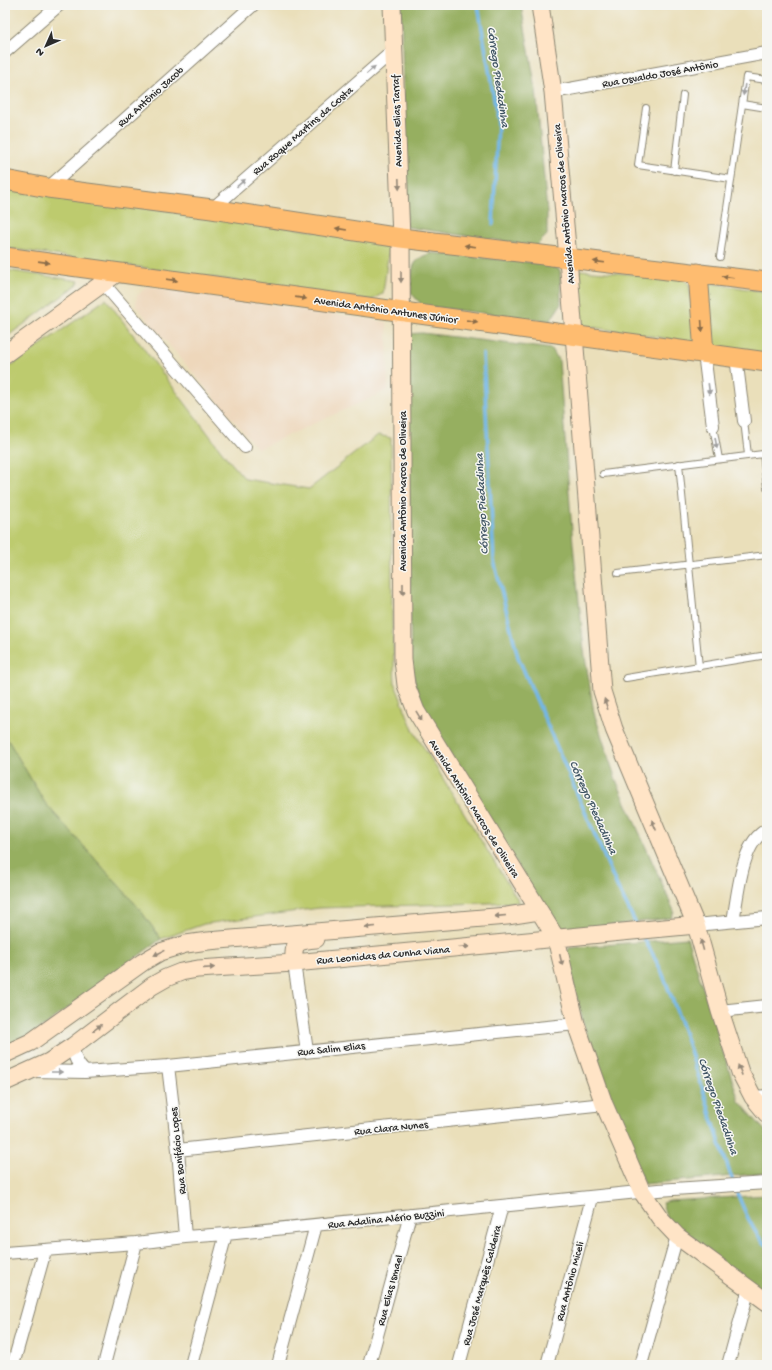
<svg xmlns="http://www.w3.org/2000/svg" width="772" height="1370" viewBox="0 0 772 1370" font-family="'Gochi Hand',sans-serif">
<rect width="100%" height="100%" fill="#f6f6f2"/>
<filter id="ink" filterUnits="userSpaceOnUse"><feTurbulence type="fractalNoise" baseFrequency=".025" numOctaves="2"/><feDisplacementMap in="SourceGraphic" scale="8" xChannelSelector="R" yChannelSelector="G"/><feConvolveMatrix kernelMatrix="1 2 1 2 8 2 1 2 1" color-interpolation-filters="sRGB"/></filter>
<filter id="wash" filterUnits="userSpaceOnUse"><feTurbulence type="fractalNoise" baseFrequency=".012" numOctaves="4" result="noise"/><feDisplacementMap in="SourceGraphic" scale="16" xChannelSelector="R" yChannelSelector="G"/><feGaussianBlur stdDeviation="0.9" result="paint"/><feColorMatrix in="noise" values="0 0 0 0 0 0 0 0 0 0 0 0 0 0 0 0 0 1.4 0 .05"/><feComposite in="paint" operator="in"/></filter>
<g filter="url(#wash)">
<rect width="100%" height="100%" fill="#eadfba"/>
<!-- built -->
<path fill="#eed7bb" d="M147 286 387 322 388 390 258 449 136 306 137 296Z"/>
<!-- green -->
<path fill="#bdcb6e" stroke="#747b4c" d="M5 188 379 240 389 249 383 293 372 300 5 248Z
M5 270 79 281 77 285 5 338Z
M579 270 681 278 689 284 697 343 578 325 574 277Z
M709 283 767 292V356L718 348 710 340 706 290Z
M106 299 226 457 245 479 309 489 378 435 391 438 392 623 395 684 413 730 519 902 319 908 204 924 161 939 138 907 45 803 5 735V370Z"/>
<!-- forest -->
<path fill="#96af61" stroke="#606d46" d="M401 5H521L536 90 547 212V235L536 246 407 227Z
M432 253 548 264 560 270 561 304 550 321 423 306 411 293C413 271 408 260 432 253Z
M422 333 552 349 559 361 573 544 584 650 594 713 616 780 674 911 671 918 558 932 421 706 411 665 407 334Z
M5 735 45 803 138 907 161 939 25 1040 5 1047Z
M687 938 739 1101 767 1133V1173L644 1184 594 1064 566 956 569 948Z
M767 1195V1296L667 1219 662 1203 669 1201Z"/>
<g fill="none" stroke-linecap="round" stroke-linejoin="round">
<!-- stream -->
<path stroke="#72b7e8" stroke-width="3.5" d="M478 5 498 123 493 224
M483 354 494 561 518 657 617 886 637 926
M642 935C649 948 657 961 663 975 679 1014 692 1056 705 1096 715 1126 744 1231 767 1245"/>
</g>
</g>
<g filter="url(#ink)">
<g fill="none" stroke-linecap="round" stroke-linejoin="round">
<!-- lane casing -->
<g stroke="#8a8572" stroke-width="8">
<path id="lane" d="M742 104 767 108
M646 108 638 165 731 179
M674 171 683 95
M720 257 746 77 767 80
M744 421 748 455
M713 426 719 459
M679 464 699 667
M603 474 763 454 767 487
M618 573 767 555
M626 678 767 655"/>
</g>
<!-- street casing -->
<g stroke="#8a8572" stroke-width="14">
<path id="street" d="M5 52 59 5
M553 92 767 53
M48 188 253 5
M212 209 393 51
M103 283 245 447
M704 353 713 426
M736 357 744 421
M733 921C738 896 741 841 767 830
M696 925 767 918
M294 963 307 1051
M720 1011 767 1006
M73 1046C74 1057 77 1064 85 1072
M168 1066 178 1150 185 1237
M33 1071 85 1072 168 1066 576 1024
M753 1097 767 1096
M178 1150 604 1104
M5 1253 136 1243 185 1237 226 1234 658 1190 767 1183
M13 1365 45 1251
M104 1365 136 1243
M191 1365 226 1234
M278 1365 316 1225
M369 1365 410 1215
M459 1365 502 1206
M547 1365 592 1198
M641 1365 677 1236
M728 1365 749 1288"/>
</g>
<!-- secondary casing -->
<g stroke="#8a8572" stroke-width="19">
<path id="secondary" d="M392 5 401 238 403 660 406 685 416 711 556 938 576 1024 604 1104 642 1192 660 1218 677 1236 767 1302
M540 5 553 92 568 258 602 691 614 729 696 925 720 1011 740 1072 753 1097 767 1114
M5 354 117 273
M294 963C293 942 296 941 316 939
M5 1054 31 1042 143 962 160 952 186 944 208 941 507 916 539 911
M5 1082 49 1062 73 1046 152 986 166 978 181 972 198 969 294 963 696 925"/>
</g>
<!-- primary casing -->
<g stroke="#8a8572" stroke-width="21">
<path id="primary" d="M5 180 48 188 212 209 401 238 767 282
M5 257 767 362
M698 273 704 353"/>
</g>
<!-- lane -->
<use href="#lane" stroke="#fff" stroke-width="6"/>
<!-- street -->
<use href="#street" stroke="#fff" stroke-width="12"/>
<!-- secondary -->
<use href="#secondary" stroke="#ffe4c6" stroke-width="17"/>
<!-- primary -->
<use href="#primary" stroke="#febc70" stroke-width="19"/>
</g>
<!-- one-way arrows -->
<defs><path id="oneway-solid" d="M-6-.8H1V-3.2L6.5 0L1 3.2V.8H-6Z"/></defs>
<g fill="#a0a0a0">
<use href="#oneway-solid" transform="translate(371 70) rotate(-41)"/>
<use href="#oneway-solid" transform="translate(744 90) rotate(98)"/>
<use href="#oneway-solid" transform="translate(241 183) rotate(-41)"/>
<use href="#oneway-solid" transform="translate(709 389) rotate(83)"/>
<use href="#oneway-solid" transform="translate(716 443) rotate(80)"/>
<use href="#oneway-solid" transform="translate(57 1072)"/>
</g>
<g fill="#958878">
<use href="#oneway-solid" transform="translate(399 184) rotate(88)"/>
<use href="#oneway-solid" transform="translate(401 277) rotate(90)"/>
<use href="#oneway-solid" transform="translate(403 589) rotate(90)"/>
<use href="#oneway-solid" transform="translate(606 704) rotate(-108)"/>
<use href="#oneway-solid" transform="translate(419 716) rotate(59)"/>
<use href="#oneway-solid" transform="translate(654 825) rotate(-113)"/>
<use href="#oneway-solid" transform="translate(500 916) rotate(175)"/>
<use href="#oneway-solid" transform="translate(370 927) rotate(175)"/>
<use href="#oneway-solid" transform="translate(702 945) rotate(-106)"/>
<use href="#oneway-solid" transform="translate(464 947) rotate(-5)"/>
<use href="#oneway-solid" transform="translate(159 953) rotate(154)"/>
<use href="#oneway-solid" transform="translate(561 960) rotate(77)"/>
<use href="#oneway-solid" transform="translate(209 968) rotate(-4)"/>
<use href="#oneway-solid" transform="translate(97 1028) rotate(-37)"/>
<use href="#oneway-solid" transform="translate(740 1070) rotate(-111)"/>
</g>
<g fill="#8a6c4a">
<use href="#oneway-solid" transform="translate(341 229) rotate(-171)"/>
<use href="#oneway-solid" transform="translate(470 246) rotate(-173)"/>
<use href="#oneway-solid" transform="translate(44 262) rotate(8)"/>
<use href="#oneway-solid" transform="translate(599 262) rotate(-173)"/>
<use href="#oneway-solid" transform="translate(728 277) rotate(-173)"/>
<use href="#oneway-solid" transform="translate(172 280) rotate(8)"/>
<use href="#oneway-solid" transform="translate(301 298) rotate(8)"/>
<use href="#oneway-solid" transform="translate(472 321) rotate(8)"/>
<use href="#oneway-solid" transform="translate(702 326) rotate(86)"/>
</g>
</g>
<g text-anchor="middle" stroke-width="3" stroke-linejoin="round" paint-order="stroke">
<!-- street labels -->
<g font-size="11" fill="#2b2b2b" stroke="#f6f6f2">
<text transform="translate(660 73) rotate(-10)" y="4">Rua Osvaldo José Antônio</text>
<text transform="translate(150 96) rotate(-42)" y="4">Rua Antônio Jacob</text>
<text transform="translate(396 121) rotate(-92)" y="4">Avenida Elias Tarraf</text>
<text transform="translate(302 130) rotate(-41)" y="4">Rua Roque Martins da Costa</text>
<text transform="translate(563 204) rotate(-95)" y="4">Avenida Antônio Marcos de Oliveira</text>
<text transform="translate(386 309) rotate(8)" y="4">Avenida Antônio Antunes Júnior</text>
<text transform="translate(402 491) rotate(-90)" y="4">Avenida Antônio Marcos de Oliveira</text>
<text transform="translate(475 808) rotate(58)" y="4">Avenida Antônio Marcos de Oliveira</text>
<text transform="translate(383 954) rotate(-5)" y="4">Rua Leonidas da Cunha Viana</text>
<text transform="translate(331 1048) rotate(-6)" y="4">Rua Salim Elias</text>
<text transform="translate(391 1127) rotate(-6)" y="4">Rua Clara Nunes</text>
<text transform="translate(177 1151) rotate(-96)" y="4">Rua Bonifácio Lopes</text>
<text transform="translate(386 1218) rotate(-6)" y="4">Rua Adalina Alério Buzzini</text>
<text transform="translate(569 1281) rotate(-75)" y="4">Rua Antônio Miceli</text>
<text transform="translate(481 1285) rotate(-75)" y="4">Rua José Marquês Caldeira</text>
<text transform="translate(389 1290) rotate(-75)" y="4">Rua Elias Ismael</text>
</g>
<!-- water labels -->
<g font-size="12" font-style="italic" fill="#405564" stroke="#f6f6f2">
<text transform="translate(499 77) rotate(82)" y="4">Córrego Piedadinha</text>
<text transform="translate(481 504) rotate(-93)" y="4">Córrego Piedadinha</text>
<text transform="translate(594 807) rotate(66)" y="4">Córrego Piedadinha</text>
<text transform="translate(719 1106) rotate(71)" y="4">Córrego Piedadinha</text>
</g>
</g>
<!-- margin -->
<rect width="772" height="1370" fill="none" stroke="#f6f6f2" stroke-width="20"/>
<!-- north arrow -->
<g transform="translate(46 46) rotate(225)" stroke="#f6f6f2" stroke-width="3" paint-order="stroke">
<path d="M0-3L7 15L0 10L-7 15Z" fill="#2b2b2b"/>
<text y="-6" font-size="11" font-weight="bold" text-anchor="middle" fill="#2b2b2b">N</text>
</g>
</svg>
